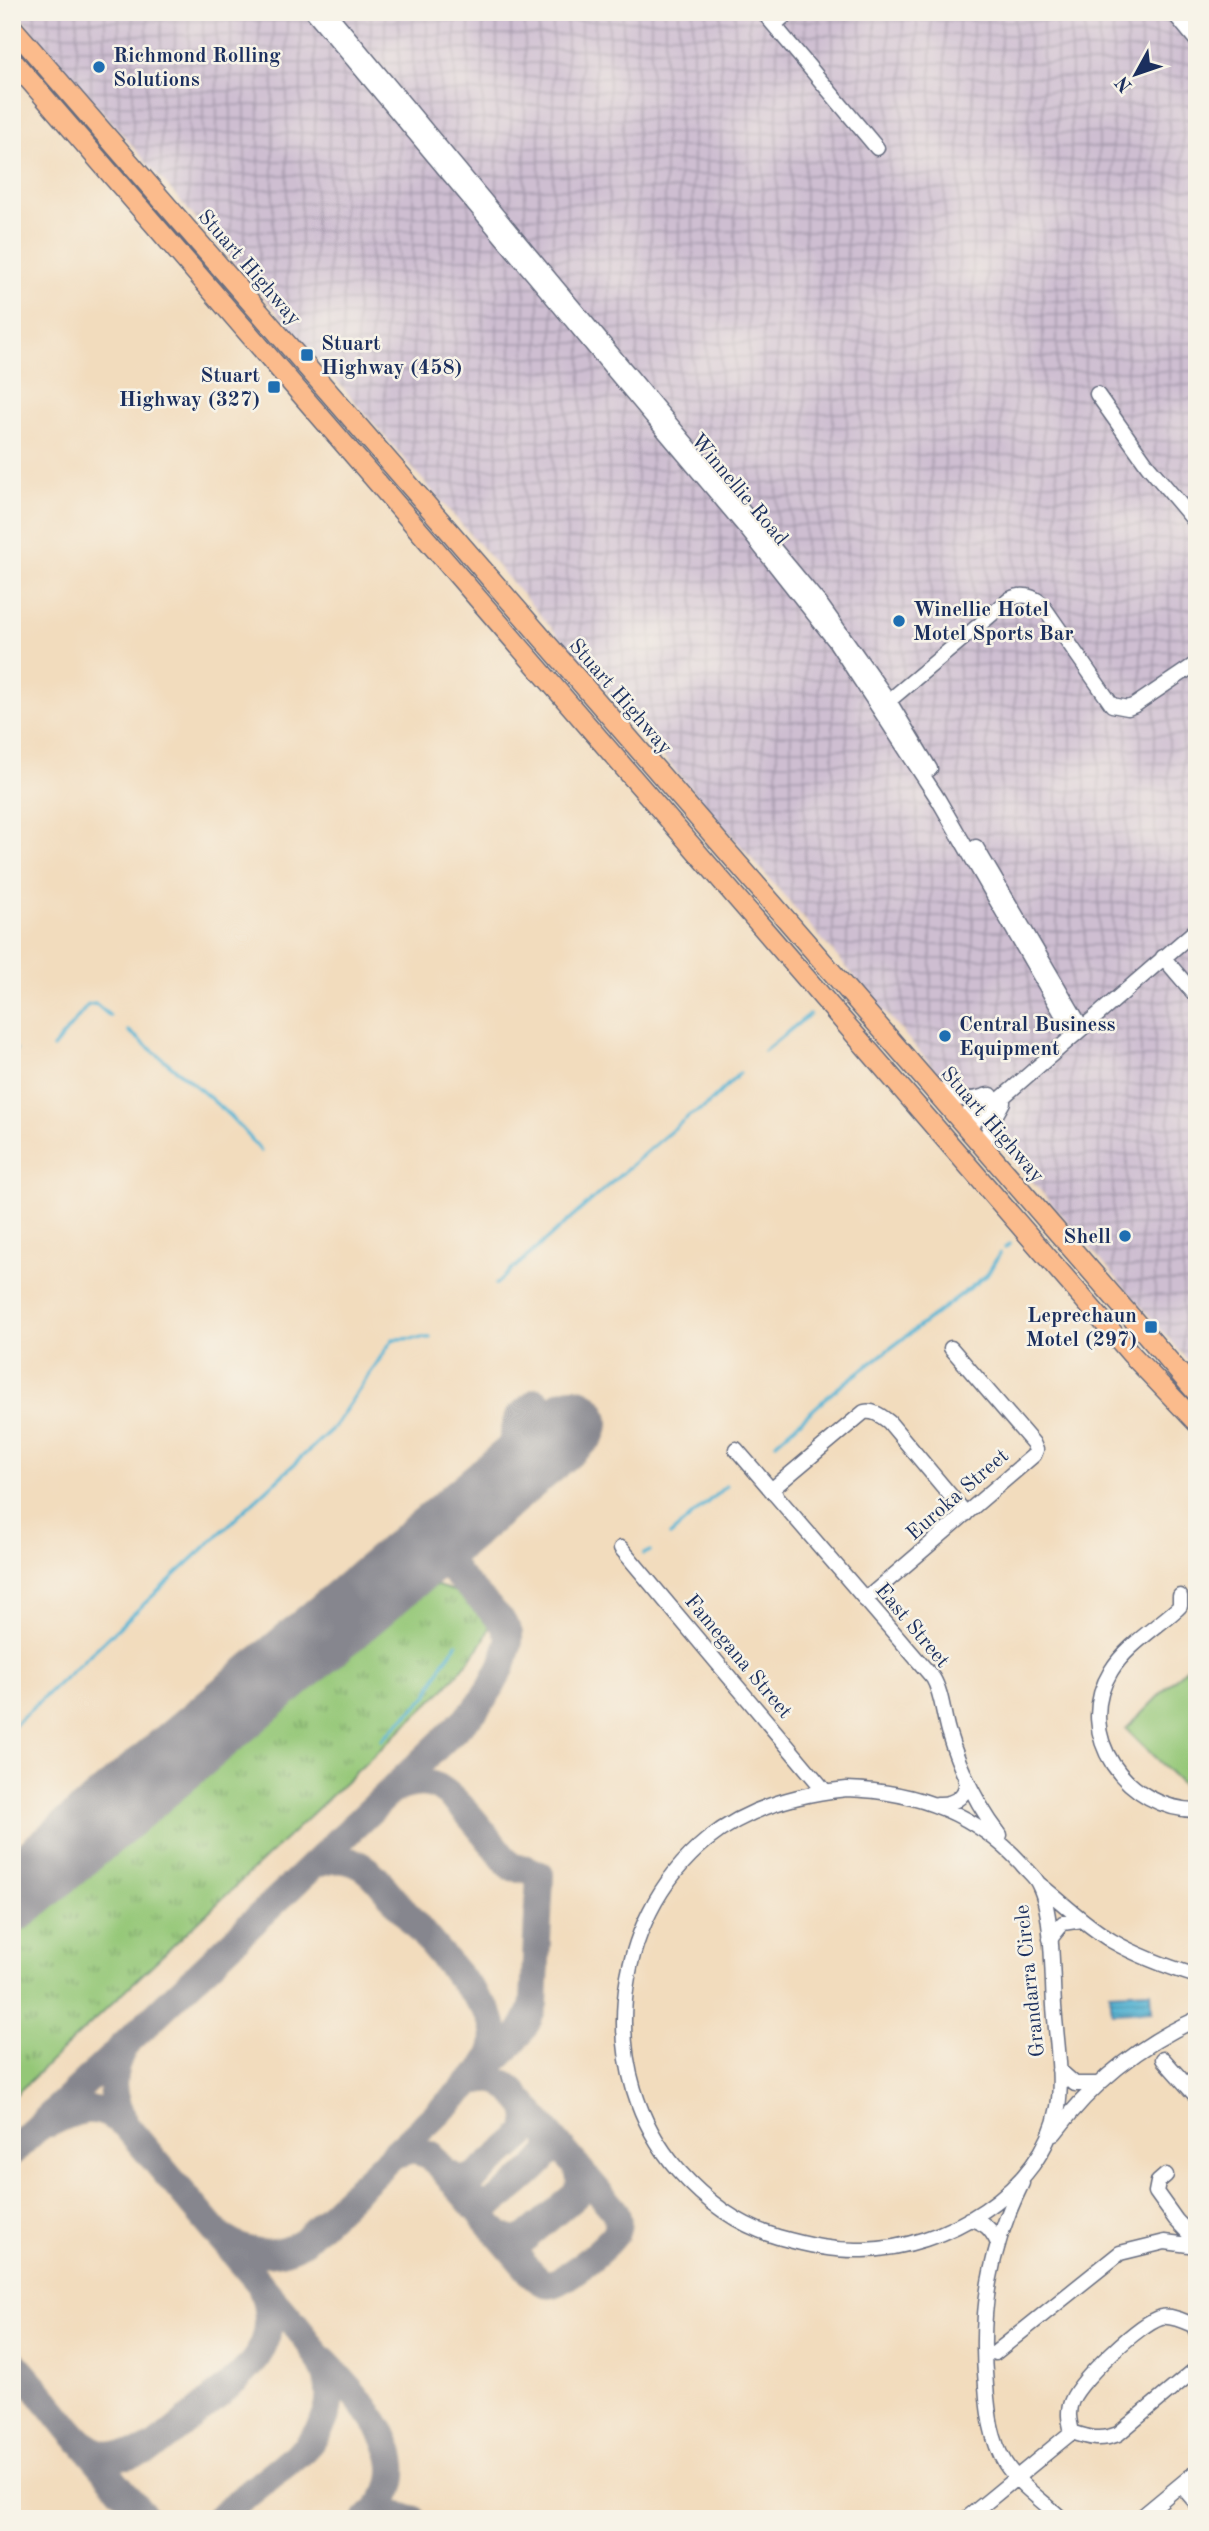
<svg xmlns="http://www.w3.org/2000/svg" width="1209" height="2531" viewBox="0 0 1209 2531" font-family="'Old Standard TT',serif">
<defs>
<pattern id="industrial-grid" width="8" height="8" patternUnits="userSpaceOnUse" patternTransform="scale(1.75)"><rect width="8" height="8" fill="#cebed1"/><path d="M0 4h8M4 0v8" fill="none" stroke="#a69bad"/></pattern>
<pattern id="grass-tufts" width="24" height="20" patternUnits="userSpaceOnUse" patternTransform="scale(1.75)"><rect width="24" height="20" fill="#94c777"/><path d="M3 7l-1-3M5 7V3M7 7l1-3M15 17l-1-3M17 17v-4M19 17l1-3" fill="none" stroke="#78a265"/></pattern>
<pattern id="water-rules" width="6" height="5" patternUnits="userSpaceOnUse" patternTransform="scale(1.75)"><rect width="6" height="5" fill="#54b3d3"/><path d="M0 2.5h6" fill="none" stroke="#4592ae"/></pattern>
</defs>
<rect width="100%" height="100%" fill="#f7f3e8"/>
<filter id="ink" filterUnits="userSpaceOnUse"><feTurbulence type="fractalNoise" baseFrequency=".0143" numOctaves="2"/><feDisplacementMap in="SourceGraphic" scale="14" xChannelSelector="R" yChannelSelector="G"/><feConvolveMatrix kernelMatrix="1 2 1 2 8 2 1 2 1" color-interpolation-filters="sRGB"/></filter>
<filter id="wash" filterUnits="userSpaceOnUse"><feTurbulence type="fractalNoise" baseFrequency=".00686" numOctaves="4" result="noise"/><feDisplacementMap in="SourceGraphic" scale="28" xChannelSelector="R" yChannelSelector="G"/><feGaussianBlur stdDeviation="1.57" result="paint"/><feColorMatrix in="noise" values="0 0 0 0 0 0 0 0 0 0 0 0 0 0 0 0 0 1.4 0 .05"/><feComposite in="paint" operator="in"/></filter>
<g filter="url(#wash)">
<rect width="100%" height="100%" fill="#f2dcbd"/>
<!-- industrial -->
<path fill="url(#industrial-grid)" d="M16 12H1197V1371Z"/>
<!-- grass -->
<path fill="url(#grass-tufts)" stroke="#587b6a" stroke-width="2" d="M427 1583 457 1592 489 1624C490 1641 456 1675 445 1688L12 2098V1933Z"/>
<!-- green -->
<path fill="#94c777" stroke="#587b6a" stroke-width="2" d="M1197 1657V1794L1194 1796 1126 1729Z"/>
<!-- water -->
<path fill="url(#water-rules)" stroke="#387198" stroke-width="2" d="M1151 1991 1152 2011 1112 2013 1110 1993Z"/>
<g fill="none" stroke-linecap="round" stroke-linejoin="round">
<!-- stream -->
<path stroke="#54b3d3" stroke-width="3.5" d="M129 1031C174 1070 225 1104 261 1151
M12 1048 16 1050
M53 1048 88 1005 96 1004 110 1016
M764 1051 810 1014
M1005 1248 1009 1244
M496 1284 651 1148 690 1115 705 1107 740 1073
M776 1443 834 1391 987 1275 1000 1253
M670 1535 726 1486
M644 1554 650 1551
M12 1727 334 1427 393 1339 430 1338
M381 1740 427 1696 443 1663 457 1644"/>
<!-- taxiway -->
<path stroke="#86868e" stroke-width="28" d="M502 1483 518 1418 537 1402 562 1432
M456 1573C442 1553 445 1535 460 1518
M392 1790C406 1785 421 1780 435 1786 458 1795 494 1847 511 1867L527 1869 540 1875 534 2003C526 2039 492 2062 466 2086
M311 1867C336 1854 358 1858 377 1879L488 2011C497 2030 498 2048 485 2066
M123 2048C108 2077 111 2097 125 2125
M12 2152 392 1790 475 1710 491 1687 502 1666 509 1641V1634L501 1620 448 1566 428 1559 418 1560 401 1567
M446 2173 461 2180 475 2177 523 2135C531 2125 530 2115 525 2104
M466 2196C473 2202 482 2206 491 2203 502 2198 545 2162 549 2151 552 2144 549 2137 546 2130
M498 2235 514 2241 525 2238 575 2196 581 2182 577 2166
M222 2238C248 2255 276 2259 303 2241L392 2156 413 2150 430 2155 532 2274C537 2279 544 2284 551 2284 563 2283 612 2243 616 2232 619 2224 618 2217 614 2210L512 2090C500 2078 487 2077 471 2082L392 2156
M12 2361C26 2377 41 2394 55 2411 64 2422 73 2436 84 2444 105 2460 134 2458 156 2446 175 2431 193 2416 211 2401 254 2366 283 2343 260 2284L125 2125C97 2102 80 2108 50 2123
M325 2361C362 2405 431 2465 367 2519
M84 2445 147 2519
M371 2515H394L412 2519
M217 2519 303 2450C364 2388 306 2339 264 2289"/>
<!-- runway -->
<path stroke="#86868e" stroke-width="72" d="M12 1896 573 1423"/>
</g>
</g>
<g filter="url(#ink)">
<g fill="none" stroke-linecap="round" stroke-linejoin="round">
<!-- minor casing -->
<g stroke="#666c7f" stroke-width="17">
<path id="minor" d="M313 12 748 531 835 641 938 799 1074 1035
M328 12 821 605 889 701 930 769
M763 12 877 148
M1173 12 1197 41
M774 25 789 12
M1097 394 1148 466 1197 524
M884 705 1010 599C1022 593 1031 595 1041 603L1112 705 1128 708 1135 705 1197 663
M976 847 1082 1028
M1163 957 1197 997
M938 1089C955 1100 969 1102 988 1095
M960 1120 991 1095
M967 1128 1197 929
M984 1149 990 1125 1003 1102
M736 1449 933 1678C942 1693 943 1714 948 1731 959 1767 977 1805 1000 1835
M771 1490 864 1412C874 1410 881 1416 889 1422L966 1514
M621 1548 825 1791
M1180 1596V1606L1177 1609C1156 1628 1126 1646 1111 1671 1072 1735 1127 1810 1197 1810
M865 1600 1034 1455 1036 1450 1033 1443 951 1348
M847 1789C914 1791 975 1813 1021 1863 1026 1870 1036 1877 1039 1885 1053 1912 1052 1974 1054 2006 1056 2037 1063 2076 1058 2107 1043 2192 943 2249 863 2250 833 2251 807 2245 778 2237 737 2225 706 2201 678 2170 595 2075 610 1919 707 1840 747 1808 797 1794 847 1789Z
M937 1804C954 1805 971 1795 965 1775
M1039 1884C1063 1903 1085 1925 1112 1941 1138 1956 1168 1967 1197 1976
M1050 1939 1063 1923 1082 1920
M1163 2059 1197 2097
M1059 2070 1075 2084H1097
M1054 2134C1092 2083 1139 2045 1197 2019
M1166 2175 1158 2182 1156 2192 1176 2220 1197 2242
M1022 2183C989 2250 979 2313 986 2386 988 2412 991 2440 1005 2463 1019 2485 1043 2501 1062 2519
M969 2219C985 2222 991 2229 998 2243
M1197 2333 1193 2325C1184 2321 1171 2315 1161 2317 1140 2323 1081 2379 1072 2400 1067 2411 1069 2420 1072 2432 1089 2438 1100 2441 1118 2434L1197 2368
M995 2353 1120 2253 1165 2242 1197 2246
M1181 2485 1197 2504
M966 2519 1072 2432
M1139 2519 1197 2471"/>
</g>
<!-- highway casing -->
<g stroke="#666c7f" stroke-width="22">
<path id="highway" d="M12 27 1197 1393
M12 60 1132 1355 1197 1423"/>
</g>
<!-- minor -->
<use href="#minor" stroke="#fff" stroke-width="14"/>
<!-- highway -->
<use href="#highway" stroke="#fbbb8c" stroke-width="19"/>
</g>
</g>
<!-- markers -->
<g fill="#1f6fb2" stroke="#f7f3e8" stroke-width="2.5">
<circle cx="99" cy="67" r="7"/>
<rect x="300" y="348" width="14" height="14" rx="3.5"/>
<rect x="267" y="380" width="14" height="14" rx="3.5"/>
<circle cx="899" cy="621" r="7"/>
<circle cx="945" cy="1036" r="7"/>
<circle cx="1125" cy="1236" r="7"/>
<rect x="1144" y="1320" width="14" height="14" rx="3.5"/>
</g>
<g text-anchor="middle" stroke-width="5" stroke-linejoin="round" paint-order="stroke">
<!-- poi labels -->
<g font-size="21" font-weight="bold" fill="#1b2f5e" stroke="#f7f3e8" text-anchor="start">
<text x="113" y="62">Richmond Rolling<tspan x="113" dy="24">Solutions</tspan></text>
<text x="321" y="350">Stuart<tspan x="321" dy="24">Highway (458)</tspan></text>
<text x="260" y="382" text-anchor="end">Stuart<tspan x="260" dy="24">Highway (327)</tspan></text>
<text x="913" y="616">Winellie Hotel<tspan x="913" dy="24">Motel Sports Bar</tspan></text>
<text x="959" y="1031">Central Business<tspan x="959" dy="24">Equipment</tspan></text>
<text x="1111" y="1243" text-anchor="end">Shell</text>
<text x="1137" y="1322" text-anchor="end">Leprechaun<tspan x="1137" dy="24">Motel (297)</tspan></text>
</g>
<!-- street labels -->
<g font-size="21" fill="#1b2f5e" stroke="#f7f3e8">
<text transform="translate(250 267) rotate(49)" y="7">Stuart Highway</text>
<text transform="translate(740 489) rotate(50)" y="7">Winnellie Road</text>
<text transform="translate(621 696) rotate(49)" y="7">Stuart Highway</text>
<text transform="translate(993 1124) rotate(49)" y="7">Stuart Highway</text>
<text transform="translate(957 1494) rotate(-41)" y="7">Euroka Street</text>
<text transform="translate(913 1625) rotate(50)" y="7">East Street</text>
<text transform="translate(739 1656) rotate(50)" y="7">Famegana Street</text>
<text transform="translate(1029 1981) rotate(-96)" y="7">Grandarra Circle</text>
</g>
</g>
<!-- margin -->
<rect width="1209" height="2531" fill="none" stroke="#f7f3e8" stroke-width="42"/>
<!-- north arrow -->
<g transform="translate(1136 74) rotate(230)" stroke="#f7f3e8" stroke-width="5" paint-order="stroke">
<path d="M0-5L12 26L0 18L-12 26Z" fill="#1b2f5e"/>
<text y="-10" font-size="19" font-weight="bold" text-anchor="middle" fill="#1b2f5e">N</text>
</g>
</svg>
